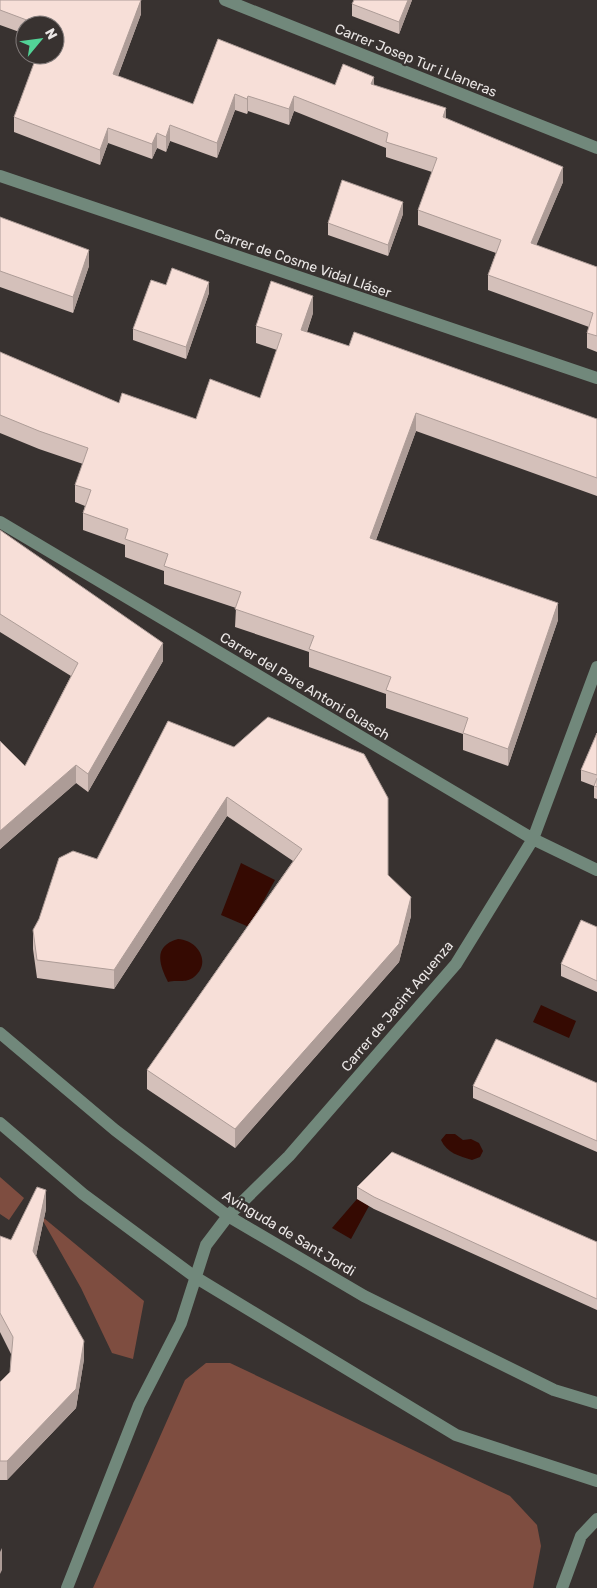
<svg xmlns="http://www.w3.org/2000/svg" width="597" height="1588" viewBox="0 0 597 1588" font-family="Rubik,sans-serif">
<rect width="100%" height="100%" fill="#383230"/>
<!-- green -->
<path fill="#7e4d40" d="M0 1177 24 1198 9 1220 0 1214Z
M39 1214 144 1301 133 1359 112 1353 81 1288Z
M206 1363H230L510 1496 537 1525 541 1546 533 1588H93L185 1380Z"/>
<!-- water -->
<path fill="#350a02" d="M241 863 275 880 249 927 221 915Z
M178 939C198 940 212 963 194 977 185 984 177 979 168 982 159 964 153 946 178 939Z
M541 1005 576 1021 569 1038 533 1022Z
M446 1134H455L463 1140 471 1139 479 1143 483 1151 480 1157 472 1160C459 1156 447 1153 441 1140Z
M357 1199 369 1206 351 1239 332 1228Z"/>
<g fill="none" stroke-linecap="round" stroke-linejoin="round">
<!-- minor -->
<path stroke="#71887b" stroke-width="12" d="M225 0 597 148
M0 176 597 378
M0 522 533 839 597 870
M0 1033 115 1130 228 1216 364 1296 554 1390 597 1403
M0 1123 83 1194 195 1277 456 1435 597 1481
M67 1588 139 1405 181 1323 206 1245 228 1216 289 1156 456 964 533 839 597 667
M562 1588 581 1536 597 1519"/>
</g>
<!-- wall -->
<path fill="#d4c0ba" d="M0 0 141 14 118 76 193 104 218 39 335 85H374L446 118 563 182 536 245 597 267V352L587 348V333L589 327 488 290V275L496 253 418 225V210L432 172 386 157V148L294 111 289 125 248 111 247 114 235 110 217 158 170 141 166 152 157 148 152 159 108 143 100 165 14 132V117L55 25H25V34L0 25Z
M412 0 399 34 352 16V4Z
M403 214 388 256 328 235V223Z
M0 217 89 266 73 313 0 287Z
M166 285 209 293 186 359 133 340V329Z
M313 313 307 332 349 346 597 419V496L416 431 376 540 558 620 508 766 463 750V734L386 708V694L309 667V652L235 627 236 608 164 584V571L125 557V545L83 530V513L85 506 75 502V485L83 464 39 449 0 433V352L119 403 196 419 260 398 277 350 256 343V326Z
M0 530 163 661 88 792 76 783 0 849V741L25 766 71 676 0 632Z
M168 721 388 875 411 916 399 962 235 1148 147 1089V1070L293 861 227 816 114 989 37 978 33 949V930L97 859Z
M597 733V799L594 798V786L581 781V770Z
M597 927V992L561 976V964Z
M597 1083V1152L473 1098V1086Z
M357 1187 597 1242V1310L374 1209 357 1199Z
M46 1209 36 1256 84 1359 76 1408 7 1480H0V1382L10 1372 11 1354 0 1332V1236L11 1240Z"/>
<!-- shaded-wall -->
<path fill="#ad9c97" d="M141 0V14L113 89V74Z
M408 0H412L399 34V22Z
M374 77V92L371 84Z
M235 94V110L217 158V143Z
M248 96V111L247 114V99Z
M294 96V111L289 125V109Z
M446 108V124L443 117Z
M170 125V141L166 152V137Z
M108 128V143L100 165V150Z
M157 133V148L152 159V144Z
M563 167V182L531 258V243Z
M403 202V214L388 256V245Z
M89 250V266L73 313V297Z
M209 282V293L186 359V347Z
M313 296V313L301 348V330Z
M416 413V431L370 556V538Z
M558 603V620L508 766V749Z
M163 643V661L88 792V774Z
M76 765V783L0 849V831Z
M227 797V816L114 989V970Z
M411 897V916L399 962 235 1148V1129Z
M46 1190V1209L33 1270V1251Z
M84 1341V1359L76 1408 7 1480V1461Z
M2 1548V1570L0 1574V1552Z"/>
<!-- building -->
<path fill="#f7dfd8" stroke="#ad9c97" d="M0 0H141L113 74 193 104 218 39 335 85 343 64 374 77 371 84 446 108 443 117 563 167 531 243 597 267V336L587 333 593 313 488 275 501 240 418 210 437 158 386 142 388 133 294 96 289 109 248 96 247 99 235 94 217 143 170 125 166 137 157 133 152 144 108 128 100 150 14 117 37 55H55V25H40L0 10Z
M354 0H408L399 22 352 4Z
M342 180 403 202 388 245 328 223Z
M0 217 89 250 73 297 0 271Z
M172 268 209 282 186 347 133 329 151 280 166 285Z
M271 281 313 296 301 330 349 346 354 332 597 419V478L416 413 370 538 558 603 508 749 463 733 468 718 386 690 391 677 309 649 314 636 235 609 241 592 164 566 168 554 125 539 128 529 83 513 91 490 75 485 88 448 39 431 0 415V352L119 403 122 393 196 419 210 379 260 398 282 334 256 326Z
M0 530 163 643 88 774 76 765 0 831V741L25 766 78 663 0 614Z
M268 717 364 754 388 798V875L411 897 399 944 235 1129 147 1070 302 849 227 797 114 970 37 960 33 930 39 919 59 858 73 851 97 859 168 721 234 747Z
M597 733V775L581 770Z
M597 778V787L594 786Z
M581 920 597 927V981L561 964Z
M496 1039 597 1083V1141L473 1086Z
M392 1152 597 1242V1299L374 1197 357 1187Z
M37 1187 46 1190 33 1251 84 1341 76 1389 7 1461H0V1382L10 1372 13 1337 0 1313V1236L11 1240Z"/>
<g text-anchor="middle" stroke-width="5" stroke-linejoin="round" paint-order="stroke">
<!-- street labels -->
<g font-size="14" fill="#ebe7e6" stroke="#383230">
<text transform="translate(416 60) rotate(22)" y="5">Carrer Josep Tur i Llaneras</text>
<text transform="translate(303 263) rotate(19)" y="5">Carrer de Cosme Vidal Lláser</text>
<text transform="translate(305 686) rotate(31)" y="5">Carrer del Pare Antoni Guasch</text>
<text transform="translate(397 1006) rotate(-50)" y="5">Carrer de Jacint Aquenza</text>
<text transform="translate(289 1233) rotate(31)" y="5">Avinguda de Sant Jordi</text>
</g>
</g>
<!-- north arrow -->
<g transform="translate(40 40) rotate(61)"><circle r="24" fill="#383230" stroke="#807a79"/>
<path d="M0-4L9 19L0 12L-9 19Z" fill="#52d397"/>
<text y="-8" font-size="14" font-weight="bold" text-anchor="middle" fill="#ebe7e6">N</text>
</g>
</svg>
